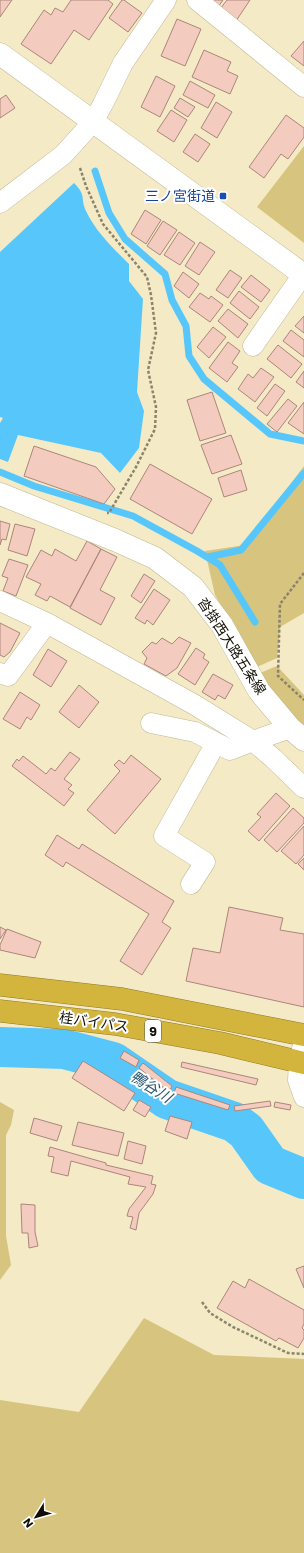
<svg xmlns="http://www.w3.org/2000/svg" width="304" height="1553" viewBox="0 0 304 1553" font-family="Poppins,'Noto Sans JP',sans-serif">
<rect width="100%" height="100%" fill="#f4eac6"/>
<!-- green -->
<path fill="#d6c47f" d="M304 146V243L257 207Z
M304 466V613L280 627 277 658 257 667 215 595 205 551 245 545Z
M277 666 304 695V728L286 714 260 673Z
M0 1102 14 1110 11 1125 6 1135V1236L11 1265 0 1280Z
M144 1318 214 1355 304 1359V1553H0V1400L79 1412Z"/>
<!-- water -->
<path fill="#57c7fb" d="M74 183C87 196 80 198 86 211 96 232 113 248 129 264V281L143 299 137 392 144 411 139 448 120 473 101 453 18 435 8 462 0 459V423L3 418 0 417V252Z"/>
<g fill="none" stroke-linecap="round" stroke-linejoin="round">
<!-- stream -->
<path stroke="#57c7fb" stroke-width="7" d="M95 171 109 213 125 239 165 274 172 300 186 326 189 356 204 379 270 434 304 441
M0 472 34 486 133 516 197 551 220 565 255 622
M208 557 241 550 304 473"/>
<!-- river -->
<path stroke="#57c7fb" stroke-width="40" d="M0 1047 64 1049 113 1062 167 1099 234 1122 246 1131 270 1165 304 1179"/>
</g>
<!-- building -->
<path fill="#f4cbbf" stroke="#ab867b" d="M0 0H12L0 17Z
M71 0H108L113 4 89 40 74 30 51 64 21 44 44 10 51 15 55 8 63 12Z
M122 0H124L142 13 128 32 109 18Z
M209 0H223L218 7Z
M227 0H250L236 21 220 9Z
M177 19 201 29 185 66 161 56Z
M304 41V66L291 56Z
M204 50 231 62 227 71 238 76 230 94 192 77Z
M156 76 175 86 160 117 141 107Z
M190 81 215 95 208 108 183 95Z
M6 95 15 108 0 118V99Z
M180 98 195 107 188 117 174 108Z
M216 102 232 112 217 138 201 128Z
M171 110 187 120 174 142 157 131Z
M286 115 304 128V137L288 159 281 154 264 178 249 167Z
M195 134 210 144 198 162 183 152Z
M145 210 161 220 146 244 131 234Z
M163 221 177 230 160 255 147 246Z
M179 232 195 243 180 265 164 255Z
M200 242 215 252 199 275 185 266Z
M230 270 242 278 228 298 216 290Z
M183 272 199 284 189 298 174 286Z
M251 275 270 290 261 302 241 287Z
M239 291 259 307 250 319 230 303Z
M200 293 209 299 211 296 223 305 210 322 189 307Z
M228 309 248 324 238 338 218 321Z
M304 316V333L295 326Z
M213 327 226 337 209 358 197 347Z
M291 330 304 340V357L283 341Z
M228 342 240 351 232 363 238 367 227 382 209 368Z
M278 345 302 364 291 378 267 359Z
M261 368 274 377 255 402 238 389 248 374 253 378Z
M304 371V388L296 382Z
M275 384 285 391 267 416 257 408Z
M212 392 226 433 200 441 187 400Z
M288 399 297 406 277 432 267 424Z
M304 402V434L288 423Z
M231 435 242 464 212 474 201 445Z
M34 446 96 467 115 489 104 504 24 476Z
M150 464 212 499 192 534 130 499Z
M241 470 247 490 224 497 218 478Z
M0 521 10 524 6 540 2 539 0 545Z
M15 524 35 529 27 556 8 550Z
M87 541 101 549 70 607 50 596 47 601 35 595 41 584 26 577 41 550 52 556 55 549 76 561Z
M101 549 117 557 100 590 115 598 101 625 70 608Z
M9 559 28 565 16 596 3 591 8 578 2 576Z
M144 574 155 581 141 603 131 596Z
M154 589 170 600 153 625 147 620 145 624 135 618Z
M0 623 20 633 10 652 4 657 0 655Z
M179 637 191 643 177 668 166 676 144 664 147 658 142 652 152 642 156 644 162 638 172 644Z
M196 648 205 654 203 658 209 662 195 685 178 674Z
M48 649 67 661 51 687 33 675Z
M213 674 233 685 225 699 218 695 215 700 202 692Z
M79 685 99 702 79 728 59 712Z
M20 692 40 705 31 720 27 717 20 729 3 719Z
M70 752 80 759 64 779 72 785 68 789 74 793 64 806 12 766 17 759 19 761 23 756 46 774 51 768 55 771Z
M131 755 161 779 115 834 87 810 120 771 114 765 119 760 124 764Z
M276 793 290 806 259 841 248 831 261 817 257 814Z
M293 808 304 818V823L277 852 264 840Z
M304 826V855L296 864 281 851Z
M57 835 79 849 82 844 174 901 162 922 171 928 142 975 120 961 149 914 66 862 63 867 45 855Z
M304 858V870L298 864Z
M229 907 283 918 280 930 304 934V1007L186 981 193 948 220 953Z
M0 927 6 930 0 939Z
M7 929 41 942 35 958 0 950V945Z
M124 1051 139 1060 136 1067 120 1058Z
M83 1061 135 1093 124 1111 72 1078Z
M182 1062 258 1079 256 1085 181 1067Z
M143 1063 172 1086 169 1092 139 1068Z
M176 1087 230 1105 228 1110 174 1093Z
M139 1100 151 1107 145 1117 133 1110Z
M270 1101 271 1106 235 1111 234 1106Z
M275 1102 291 1105 290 1110 274 1107Z
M170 1116 192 1122 187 1139 165 1131Z
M34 1118 62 1126 57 1141 30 1133Z
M78 1122 124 1133 118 1156 72 1145Z
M128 1141 146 1146 142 1164 124 1159Z
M50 1147 106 1163V1165L153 1176 151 1184 156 1185 153 1194 139 1213 136 1230 130 1228 133 1217 127 1216 129 1209 146 1187 128 1184 130 1177 71 1161 68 1176 51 1172 54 1157 48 1156Z
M21 1204 35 1205V1232L38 1246 29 1248 28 1233H22Z
M304 1266V1288L296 1269Z
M249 1279 304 1310V1324L302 1328 304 1330V1338L298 1348 279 1338 276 1341 217 1308 233 1281 245 1288Z"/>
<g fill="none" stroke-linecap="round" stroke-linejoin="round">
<!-- street casing -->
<g stroke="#c0b794" stroke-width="21">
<path id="street" d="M197 0 304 87
M0 203 63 155 93 122 103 104 123 63 166 0
M253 346 304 273
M0 601 47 623 195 705 253 741 290 728
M0 673 8 676 47 623
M151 723 195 732 230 750 253 741 273 758 304 788
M191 884 205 862 164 836 216 743
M304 1040 299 1062 298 1080 304 1097"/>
</g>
<!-- secondary casing -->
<g stroke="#c0b794" stroke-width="23">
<path id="secondary" d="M0 54 304 275
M0 494 115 540 155 558 193 587 222 625 259 691 290 728 304 740"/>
</g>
<!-- highway casing -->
<g stroke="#8f7a29" stroke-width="23">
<path id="highway" d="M0 985 122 999 304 1035
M0 1011 115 1024 220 1043 304 1063"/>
</g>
<!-- path -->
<path stroke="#8b846c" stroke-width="2.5" stroke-dasharray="3 2" stroke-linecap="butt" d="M80 168 86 186 103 224 147 277 151 295 156 333 148 370 156 407 155 429 136 467 109 513H107
M304 573 280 604 278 676 304 700
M202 1302 210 1313 233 1327 288 1353 304 1354"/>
<!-- street -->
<use href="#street" stroke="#fff" stroke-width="20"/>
<!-- secondary -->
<use href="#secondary" stroke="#fff" stroke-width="22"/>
<!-- highway -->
<use href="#highway" stroke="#d3b53e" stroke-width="22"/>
</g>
<!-- markers -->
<rect fill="#1a4fb4" stroke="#fff" stroke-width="1.5" x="219" y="192" width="8" height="8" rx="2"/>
<g text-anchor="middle" stroke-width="4" stroke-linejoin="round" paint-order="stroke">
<!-- shield labels -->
<rect fill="#fff" stroke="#58564f" stroke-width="1" x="145" y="1020" width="16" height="22" rx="3"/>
<g font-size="13" font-weight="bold" fill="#100d03">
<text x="153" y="1036">9</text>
</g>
<!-- transit labels -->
<g font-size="14" fill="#164399" stroke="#fff" text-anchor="end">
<text x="215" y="201">三ノ宮街道</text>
</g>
<!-- street labels -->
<g font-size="14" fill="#100d03" stroke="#fff">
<text transform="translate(232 646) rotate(57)" y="5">沓掛西大路五条線</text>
<text transform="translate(94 1022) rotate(8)" y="5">桂バイパス</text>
</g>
<!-- water labels -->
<g font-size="15" font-style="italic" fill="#2b596f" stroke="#fff">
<text transform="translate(151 1087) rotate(32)" y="5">鴨谷川</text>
</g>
</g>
<!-- north arrow -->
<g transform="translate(36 1517) rotate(233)" stroke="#ffffff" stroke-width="3" paint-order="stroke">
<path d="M0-3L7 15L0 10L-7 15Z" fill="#100d03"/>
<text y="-6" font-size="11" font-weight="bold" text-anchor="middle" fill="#100d03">N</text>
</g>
</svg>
